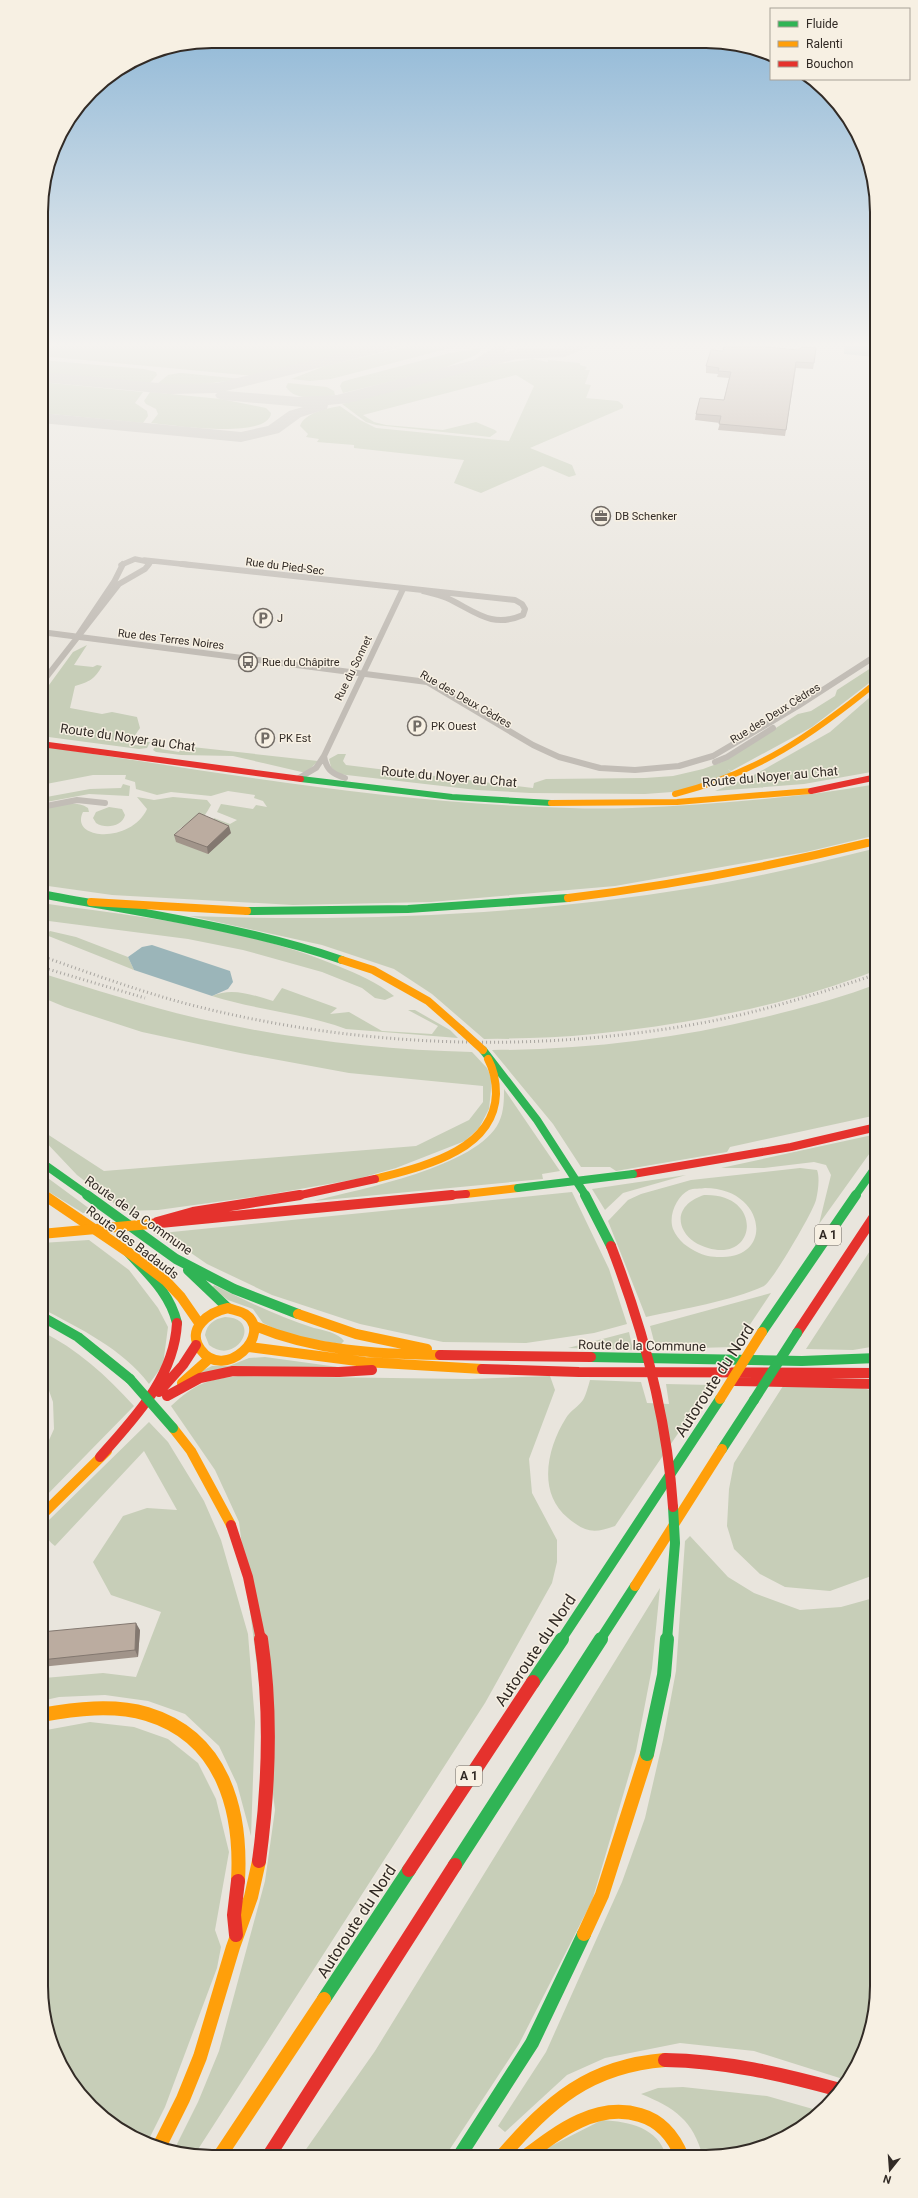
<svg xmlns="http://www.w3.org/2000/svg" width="918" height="2198" viewBox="0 0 918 2198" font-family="Roboto,sans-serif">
<rect width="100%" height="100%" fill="#e9e5dd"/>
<!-- green -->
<path fill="#c7ceb8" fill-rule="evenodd" d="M41 343H386L254 376 41 356Z
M424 343 476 344 458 346 331 379 310 381 291 379 325 366Z
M481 348 480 352 476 355 439 370 343 393 340 386 342 382 348 380 450 353Z
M533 359 548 362V360L580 363V365L587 367 585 370H590L585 384 591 385 586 398 618 401 623 405V408L530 448 572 465 576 475 569 477 543 466 481 493 454 483 464 460 354 448V445L317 442 319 439 306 437 308 434 300 426C304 413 328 408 340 406L360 420 376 428 509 441 534 386 516 375 363 415 374 422 386 425 443 430 476 422 495 430 497 432 490 437 376 425 366 422 342 404 483 366Z
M41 360 144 369 156 372 157 375 150 383 41 373Z
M179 373H182L242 379 197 385 157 384 168 375Z
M41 382 143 392 135 403 147 411 148 416 143 423 41 413Z
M288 383 327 387 334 391 335 395C321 397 295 402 286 387Z
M150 392 221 399 266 408 271 413C269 440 171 425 151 423L158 414 156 409 146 404 144 401Z
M87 645 74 665 93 667 97 665 102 666C95 679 89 682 75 686L70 708 102 714 112 712 137 717 140 728 129 744 143 746 145 742H150L147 748 139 749 41 736V696L73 652Z
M877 664V677L812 727 731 771 728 769 732 773 702 786 672 792 645 794 530 793 477 790 338 774 331 767 329 759 338 754H346L343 761 346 765 533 788 534 783 546 779 645 778 673 776 703 769 722 762 798 714 811 711 835 696 837 690Z
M877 691V771L804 784 715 791 754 775 830 732Z
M164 744 161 749 179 752 183 746 318 761 306 773 233 756 181 755 156 752 153 750 156 745Z
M41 746C216 772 393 804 570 808 623 810 677 806 730 802 780 798 828 793 877 784V835L806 852 615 886 431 902 293 905 112 895 41 885V809C57 806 74 799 88 808L89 812H83C69 840 131 844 147 809L137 797 154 800 173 797 207 800 211 805C208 810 204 818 199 821 188 827 175 823 176 842L211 825 214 818 230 824 237 820 217 812 221 804 253 809 256 805 267 807 263 801 254 798 255 795 228 791 211 796 171 792 157 795 136 789 135 782 125 779 126 775H93L41 785Z
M123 784 130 786 129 796 89 794 41 803V798L90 789 121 788Z
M109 807 122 809 125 815C122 827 105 829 96 823L93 818 96 812Z
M877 848V970C786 1006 690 1024 594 1034 557 1038 521 1038 484 1039L432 994 394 969 322 945 190 916C358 922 527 915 693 888 755 878 816 863 877 848Z
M41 903C140 917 245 927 338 966 357 974 377 982 394 996L385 1000 375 998 362 988 322 972 243 950 188 939 41 920Z
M50 931 76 937 128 957 134 970 46 935Z
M41 973C94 989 147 1007 201 1019 290 1039 381 1050 472 1052L487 1068 492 1080 489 1109 479 1128 465 1141 396 1168 357 1179 260 1196 158 1210 124 1211 77 1175 41 1137V1130L104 1171 416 1146 469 1120 483 1102V1086L349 1073 240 1053 142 1032 65 1007 41 997Z
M877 984V1115L730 1147 727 1152 616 1171 610 1167H581L553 1124 492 1050C589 1050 687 1038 781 1013 813 1005 846 996 877 984Z
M282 988 337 1008 330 1014 349 1012 382 1031 432 1034 438 1026 408 1010H415L450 1030 458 1038 346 1029C303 1013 256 1010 212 996 232 987 253 995 273 1001Z
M504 1089 560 1171 542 1174 543 1179 314 1201C360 1189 478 1167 499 1122 504 1112 504 1099 504 1089Z
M877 1134V1143L819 1224 831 1175 826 1165 814 1162 764 1168H721Z
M800 1168 817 1170C820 1178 818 1191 816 1200 813 1212 772 1282 764 1286 732 1301 681 1309 646 1317L608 1221 628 1200 641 1194 691 1180ZM705 1188C764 1188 775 1256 723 1257 715 1257 707 1257 699 1253 688 1248 678 1241 673 1229 668 1215 677 1196 689 1190 693 1188 701 1189 705 1188Z
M41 1173 94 1212 83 1213 41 1187Z
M686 1175 623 1193 605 1210 592 1189Z
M572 1192 609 1269 627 1324 594 1333 526 1343 443 1342 360 1324 272 1295 207 1264 162 1233Z
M704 1195C764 1193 757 1263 708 1248 698 1245 689 1240 684 1231 674 1213 688 1200 704 1195Z
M89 1240 129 1270 158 1308 168 1327 163 1365 149 1384C123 1349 79 1328 41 1308V1243Z
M877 1240V1346L853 1350 806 1349Z
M214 1285C246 1301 279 1317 314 1328 323 1330 339 1333 344 1341L341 1344 290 1336 263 1323 253 1309 228 1300 212 1288Z
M771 1293 735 1347 656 1349 650 1326Z
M225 1317C264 1318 237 1367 209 1345L205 1335C207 1324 214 1319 225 1317Z
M41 1331C77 1349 107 1376 134 1406L41 1501V1458L54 1429 53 1402 41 1368Z
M629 1332 633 1350 568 1348Z
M265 1357 338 1367 197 1373 212 1366H229L249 1358Z
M238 1376 470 1379 550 1376 555 1390 529 1459 532 1493 557 1540V1562L552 1583 485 1703 195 2154 173 2152 198 2102 219 2051 265 1881 275 1810 239 1522 215 1470 171 1406C196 1383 206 1380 238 1376Z
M590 1380 641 1382 647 1403 669 1404 666 1384 711 1385 615 1526C593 1534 585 1532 568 1518 537 1493 547 1448 566 1418 570 1411 578 1407 583 1400 586 1395 588 1387 590 1380Z
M783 1386 859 1387 877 1392V1574L830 1591 785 1587 760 1574 734 1549 727 1526 729 1489 734 1463Z
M149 1422 168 1442 204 1501 221 1540 248 1634 255 1722 251 1836 237 1784 219 1746 185 1714 148 1701 105 1695 59 1697 41 1701V1679L44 1678 103 1673 136 1677 161 1612 111 1595 93 1562 123 1516 147 1508 177 1510 144 1451 55 1546C45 1539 45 1531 49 1520Z
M690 1536 728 1577 754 1593 800 1610 841 1607 877 1597V1997L864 2051 846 2080 754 2051 680 2043 605 2058 567 2075 505 2132 498 2126 546 2052 622 1882 645 1818 663 1740 676 1671 685 1541Z
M660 1588 652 1668 636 1751 592 1901 519 2044 446 2155H302L375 2051Z
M90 1722 134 1727 168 1739 198 1763 216 1799 229 1852 215 1930 221 1947 217 1968 165 2107 147 2143C100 2127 59 2077 47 2030 37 1994 41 1955 41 1918 41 1856 41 1793 41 1731Z
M683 2087 767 2096 820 2111 801 2128 750 2151 703 2157C693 2120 675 2108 641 2094L658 2088Z
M602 2120C631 2122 657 2127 667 2157L536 2156 543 2150Z"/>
<!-- water -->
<path fill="#9bb5b9" d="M844 344 875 347V357L844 354Z
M152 945 230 971 233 982 228 989 212 996 134 970 128 957 142 947Z"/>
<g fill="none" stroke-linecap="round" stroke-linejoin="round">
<!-- taxiway -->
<path fill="#c9c6bf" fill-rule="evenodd" d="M383 343H408L406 346 226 391 298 397 337 395 474 360 491 349 495 343H509L504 353 517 349 562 348 573 343H592L590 346 565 357 517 359 349 403 328 405 327 409 301 417 279 433 241 442 41 423V413L241 432 268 426 289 411 303 407 223 400 217 398 215 395 217 393 169 394 41 382V372L169 384 217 383Z"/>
<!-- street-far1 -->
<path stroke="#c2bdb6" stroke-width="5.5" d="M144 560 191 565
M121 565 135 559 149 562 148 565"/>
<!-- street -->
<path stroke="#c2bdb6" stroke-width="6" d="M182 564 515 600 522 604 525 609 523 615C491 629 475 611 447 598 440 595 431 593 423 591
M41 632 427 682 533 745 559 757 600 768 635 770 679 766 713 756 798 706 877 655
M77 637 114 582 123 564
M41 684 119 584 145 569 149 564
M324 756C326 770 333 774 345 778
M715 762 727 757 773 728
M299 778 316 768 324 756 403 589
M41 807 77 800 105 803"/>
<!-- fast-far3 -->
<path stroke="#30b455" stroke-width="6" d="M301 779 452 797 551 803"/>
<!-- fast-far2 -->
<path stroke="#30b455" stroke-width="8" d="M41 894C142 913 245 927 342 960
M247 911 408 909 568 898
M483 1050 537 1120 586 1196
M41 1162 89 1196
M855 1196 877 1165"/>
<!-- fast-far1 -->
<path stroke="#30b455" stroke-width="10" d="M87 1195 176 1259 234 1289 298 1314
M585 1195 611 1246
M128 1252C148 1274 170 1293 177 1323
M188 1270 228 1308
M41 1316 78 1337 130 1379
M762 1332 856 1195
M591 1357 802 1361 877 1358
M722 1449 754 1400
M561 1640 720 1399
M600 1640 635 1586"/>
<!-- fast -->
<path stroke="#30b455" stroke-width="14" d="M533 1682 562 1639
M455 1865 601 1639
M324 1999 409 1870
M460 2155 532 2043 584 1934"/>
<!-- slow-far3 -->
<path stroke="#ff9f0a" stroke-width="6" d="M675 794C758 773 812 735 877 682
M551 803 677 802 811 791
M863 844 877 841"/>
<!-- slow-far2 -->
<path stroke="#ff9f0a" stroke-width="8" d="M568 898C669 886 768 867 867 843
M91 902 247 911
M342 960 373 970 428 1001 461 1030
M375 1179C420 1167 494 1152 496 1094 496 1081 494 1070 488 1059
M41 1193 46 1196
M466 1194 518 1188"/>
<!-- slow-far1 -->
<path stroke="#ff9f0a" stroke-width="10" d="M44 1195 128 1252 166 1281 181 1297 199 1323
M228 1308C233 1310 241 1311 245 1314 275 1334 224 1382 201 1350 185 1329 209 1312 228 1308Z
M298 1314 356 1334 427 1349
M255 1326C315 1351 376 1354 440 1355
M249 1347 365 1362 482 1369
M182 1383 210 1358
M173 1428 191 1451 231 1525
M41 1516 107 1451
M635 1586 722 1449"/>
<!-- slow -->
<path stroke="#ff9f0a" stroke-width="14" d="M41 1715C75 1709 113 1704 147 1714 223 1737 242 1810 238 1881
M584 1934 602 1895 647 1754
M159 2147 183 2099 200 2057 233 1947 251 1897 259 1861
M221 2154 324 1999
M502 2156C550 2101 589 2066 665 2060
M526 2156C559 2131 597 2102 640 2115 661 2121 674 2137 682 2157"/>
<!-- jam-far3 -->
<path stroke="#e5322d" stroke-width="6" d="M41 744 301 779
M811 791 877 777"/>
<!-- jam-far2 -->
<path stroke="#e5322d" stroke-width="8" d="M633 1174 791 1147 877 1127
M296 1196 375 1179
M441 1196 466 1194"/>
<!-- jam-far1 -->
<path stroke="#e5322d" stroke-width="10" d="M157 1222 193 1212 300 1195
M150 1224 452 1195
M797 1333 877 1212
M440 1355 591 1357
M482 1369 579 1372 877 1373
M735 1381 877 1384
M159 1392 183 1365 196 1345
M167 1396 200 1378 233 1371 339 1372 372 1370
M100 1457C135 1417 174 1378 177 1323
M231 1525 248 1577 261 1640"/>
<!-- jam -->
<path stroke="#e5322d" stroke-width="14" d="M259 1861C269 1787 272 1713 261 1639
M409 1870 533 1682
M236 1935 234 1915 238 1881
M665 2060C725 2061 782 2074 840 2090
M270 2154 455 1865"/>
<!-- rail -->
<path stroke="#a9a6a1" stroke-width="3" stroke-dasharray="1 3" stroke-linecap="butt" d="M41 956C87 972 133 989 180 1002 352 1048 537 1055 712 1021 768 1010 823 992 877 974
M41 967 145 998"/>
<!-- fast-bridge-far2 -->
<path stroke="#30b455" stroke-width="8" d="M518 1188 633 1174"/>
<!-- fast-bridge-far1 -->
<path stroke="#30b455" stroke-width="10" d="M130 1379 173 1428
M754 1400 797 1333
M667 1640 675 1543 673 1507"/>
<!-- fast-bridge -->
<path stroke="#30b455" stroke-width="14" d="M647 1754 664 1675 667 1639"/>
<!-- slow-bridge-far1 -->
<path stroke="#ff9f0a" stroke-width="8" d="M461 1030 483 1050"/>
<!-- slow-bridge -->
<path stroke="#ff9f0a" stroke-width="10" d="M41 1234 150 1224
M720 1399 762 1332"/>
<!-- jam-bridge -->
<path stroke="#e5322d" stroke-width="10" d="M611 1246C644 1331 667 1416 673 1507"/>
</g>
<!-- wall -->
<path fill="#a1948a" d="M711 350 814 363 813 369 796 368 785 436 718 430 720 423 695 420 696 414 724 400 729 378 717 377 718 374 706 373V366Z
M231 833 208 854 176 842 174 835Z
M140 1630 138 1657 41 1667V1632Z"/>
<!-- shaded-wall -->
<path fill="#837870" d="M229 826 231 833 208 854 207 847Z
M136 1623 140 1630 138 1657 135 1650Z"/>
<!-- building -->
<path fill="#bbaca0" stroke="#837870" d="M737 344 798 350 802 347 816 348 814 363 796 362 786 430 719 424 721 416 696 414 700 398 724 400 731 372 718 371 719 368 706 366 711 350 723 351 724 346 736 347Z
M199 813 229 826 207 847 174 835Z
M136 1623 135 1650 41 1660V1632Z"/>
<!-- sky -->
<linearGradient id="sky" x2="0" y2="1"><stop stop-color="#89b4d5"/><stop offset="0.53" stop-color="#f5f3f0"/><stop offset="1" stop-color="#f5f3f0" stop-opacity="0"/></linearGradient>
<rect width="918" height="651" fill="url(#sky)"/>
<!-- icons -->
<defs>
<g id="office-ring" transform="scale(1)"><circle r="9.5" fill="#f7f0e3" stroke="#726c66" stroke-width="1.5"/><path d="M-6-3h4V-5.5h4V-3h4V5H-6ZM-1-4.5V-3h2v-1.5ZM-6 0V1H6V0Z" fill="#726c66"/></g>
<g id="parking-ring" transform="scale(1)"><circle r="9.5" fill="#f7f0e3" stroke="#726c66" stroke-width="1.5"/><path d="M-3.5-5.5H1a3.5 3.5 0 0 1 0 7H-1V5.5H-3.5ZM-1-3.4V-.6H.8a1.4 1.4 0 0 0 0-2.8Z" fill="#726c66"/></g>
<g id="bus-ring" transform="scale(1)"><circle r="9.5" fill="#f7f0e3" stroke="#726c66" stroke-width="1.5"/><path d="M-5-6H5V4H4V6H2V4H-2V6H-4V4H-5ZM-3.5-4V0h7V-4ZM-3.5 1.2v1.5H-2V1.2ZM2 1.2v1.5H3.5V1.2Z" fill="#726c66"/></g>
</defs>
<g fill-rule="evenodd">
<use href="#office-ring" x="601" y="516"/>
<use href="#parking-ring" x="263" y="618"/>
<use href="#bus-ring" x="248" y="662"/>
<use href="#parking-ring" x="417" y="726"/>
<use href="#parking-ring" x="265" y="738"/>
</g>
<g text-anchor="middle" stroke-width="3" stroke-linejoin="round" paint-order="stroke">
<!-- far-poi labels -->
<g font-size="11" fill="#322b26" stroke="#f7f0e3" text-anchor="start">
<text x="615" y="520">DB Schenker</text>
<text x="277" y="622">J</text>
<text x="262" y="666">Rue du Châpitre</text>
<text x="431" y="730">PK Ouest</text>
<text x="279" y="742">PK Est</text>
</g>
<!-- far-street labels -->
<g font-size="11" fill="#322b26" stroke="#f7f0e3">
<text transform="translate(285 566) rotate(7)" y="4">Rue du Pied-Sec</text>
<text transform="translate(171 639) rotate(7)" y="4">Rue des Terres Noires</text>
<text transform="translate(353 668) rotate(-64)" y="4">Rue du Sonnet</text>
<text transform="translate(466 699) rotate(30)" y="4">Rue des Deux Cèdres</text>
<text transform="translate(775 713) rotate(-32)" y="4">Rue des Deux Cèdres</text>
</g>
<!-- shield labels -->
<g fill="#f7f0e3" stroke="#6d665f" stroke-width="1">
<rect x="815" y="1225" width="26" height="20" rx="3"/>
<rect x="456" y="1766" width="26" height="20" rx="3"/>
</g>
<g font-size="12" font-weight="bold" fill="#322b26">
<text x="828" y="1239">A 1</text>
<text x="469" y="1780">A 1</text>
</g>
<!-- street labels -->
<g font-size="13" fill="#322b26" stroke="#f7f0e3">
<text transform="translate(128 737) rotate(8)" y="5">Route du Noyer au Chat</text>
<text transform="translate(449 776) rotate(5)" y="5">Route du Noyer au Chat</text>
<text transform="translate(770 776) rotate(-5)" y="5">Route du Noyer au Chat</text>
<text transform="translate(139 1215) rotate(35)" y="5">Route de la Commune</text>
<text transform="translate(133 1242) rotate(37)" y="5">Route des Badauds</text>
<text transform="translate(642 1345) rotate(1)" y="5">Route de la Commune</text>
</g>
<!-- near-street labels -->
<g font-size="16" fill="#322b26" stroke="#f7f0e3">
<text transform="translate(714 1380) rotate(-57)" y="6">Autoroute du Nord</text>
<text transform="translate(535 1650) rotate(-56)" y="6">Autoroute du Nord</text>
<text transform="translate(356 1921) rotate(-57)" y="6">Autoroute du Nord</text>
</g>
</g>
<!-- crop -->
<path d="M0 0H918V2198H0ZM212 48H706A164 164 0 0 1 870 212V1986A164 164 0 0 1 706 2150H212A164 164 0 0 1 48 1986V212A164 164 0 0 1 212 48Z" fill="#f7f0e3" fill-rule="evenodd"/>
<path fill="none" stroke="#322b26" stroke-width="2" d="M212 48H706A164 164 0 0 1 870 212V1986A164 164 0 0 1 706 2150H212A164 164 0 0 1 48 1986V212A164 164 0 0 1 212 48Z"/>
<!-- legend -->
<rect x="770" y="8" width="140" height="72" fill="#f7f0e3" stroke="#a8a197"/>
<rect x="778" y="21" width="20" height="6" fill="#30b455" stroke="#a8a197"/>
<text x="806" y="28" font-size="12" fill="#322b26">Fluide</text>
<rect x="778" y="41" width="20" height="6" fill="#ff9f0a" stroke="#a8a197"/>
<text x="806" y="48" font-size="12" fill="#322b26">Ralenti</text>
<rect x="778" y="61" width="20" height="6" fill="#e5322d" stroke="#a8a197"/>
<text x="806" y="68" font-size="12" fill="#322b26">Bouchon</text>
<!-- north arrow -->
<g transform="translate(890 2170) rotate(197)" stroke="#f7f0e3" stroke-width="3" paint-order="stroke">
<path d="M0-3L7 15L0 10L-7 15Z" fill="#322b26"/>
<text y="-6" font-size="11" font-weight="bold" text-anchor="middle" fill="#322b26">N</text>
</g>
</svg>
